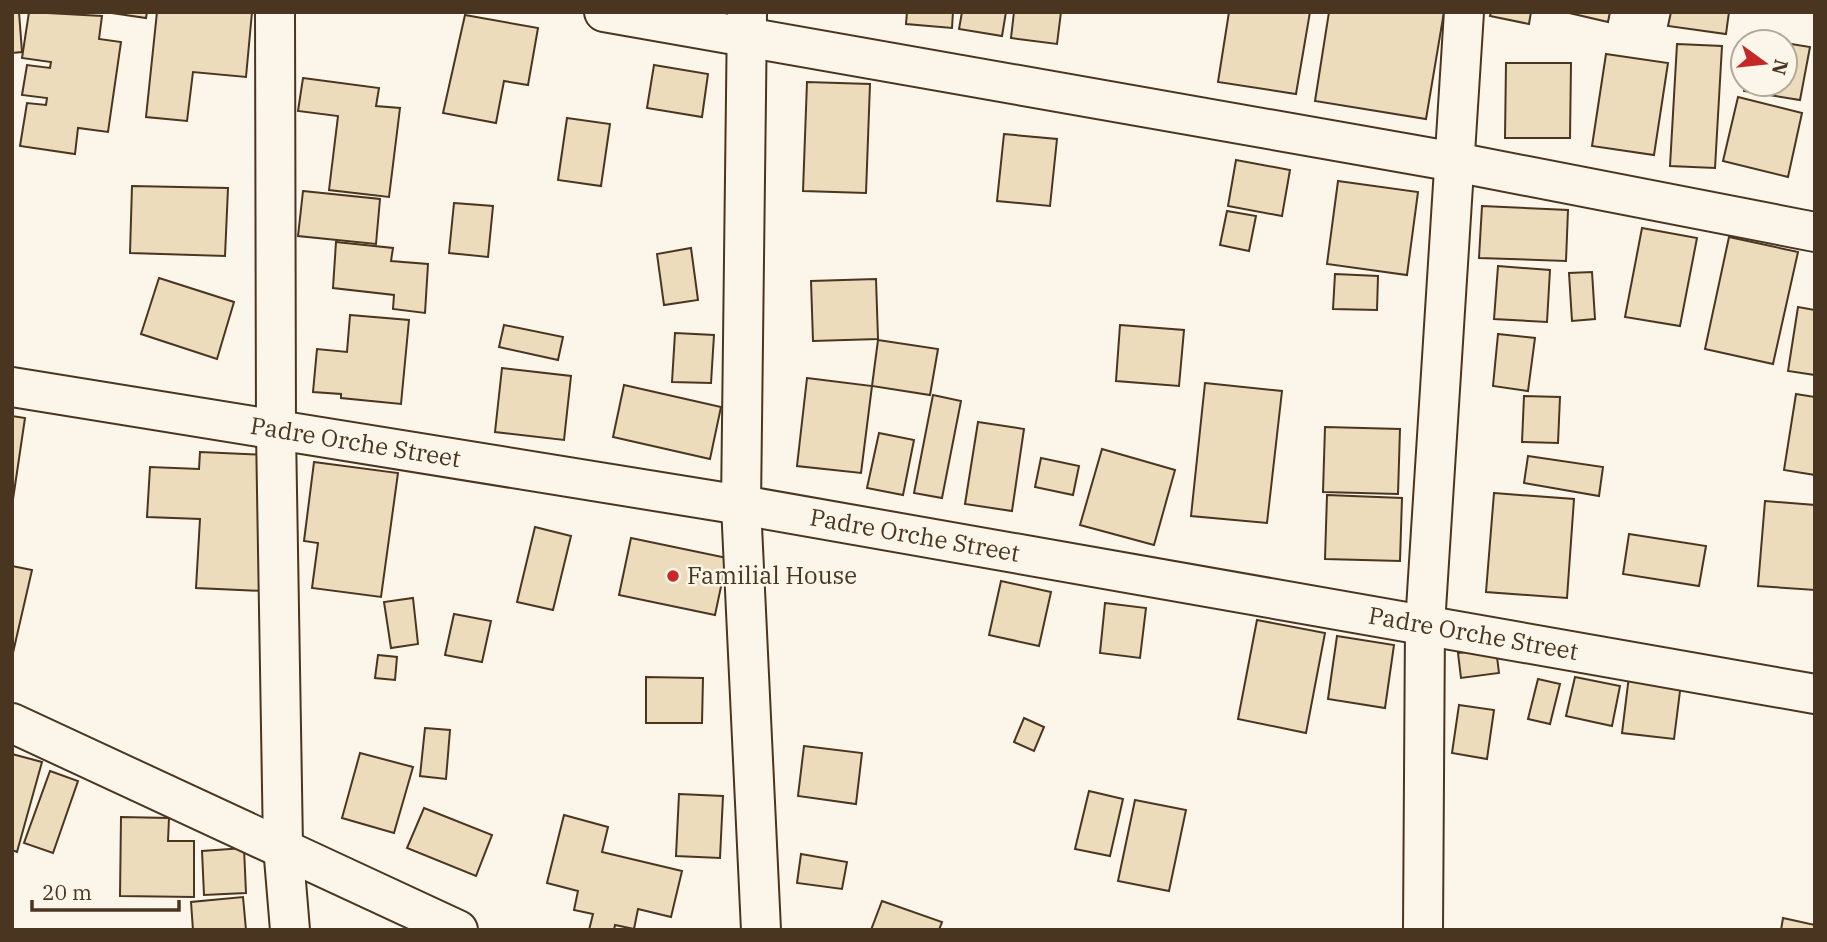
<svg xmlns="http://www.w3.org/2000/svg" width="1827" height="942" font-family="'IBM Plex Serif',serif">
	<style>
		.building { fill: #ecdcbc; stroke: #4a3520; stroke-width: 2 }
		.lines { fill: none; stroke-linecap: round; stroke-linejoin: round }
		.street-casing { stroke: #4a3520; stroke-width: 42 }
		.street { stroke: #fbf6e9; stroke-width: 38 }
		.poi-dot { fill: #c62828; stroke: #fbf6e9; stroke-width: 2.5 }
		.labels { text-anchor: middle; stroke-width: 5; stroke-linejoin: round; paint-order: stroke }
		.street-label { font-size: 24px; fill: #4a3520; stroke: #fbf6e9 }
		.poi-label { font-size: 24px; fill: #4a3520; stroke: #fbf6e9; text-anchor: start }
	</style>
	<rect width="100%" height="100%" fill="#fbf6e9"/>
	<!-- building -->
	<g class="building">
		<polygon points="12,12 19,12 22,52 12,53"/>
		<polygon points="29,12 102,16 99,39 121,42 108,132 78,128 75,154 20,146 27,103 46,105 47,98 22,95 27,65 50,68 51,62 22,58"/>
		<polygon points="105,12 147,12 146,18"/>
		<polygon points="157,12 252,12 246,77 193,72 187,121 146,117"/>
		<polygon points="907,12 953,12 952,28 906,24"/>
		<polygon points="962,12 1006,12 1002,36 959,29"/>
		<polygon points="1014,12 1061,12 1057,44 1011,38"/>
		<polygon points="1229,12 1310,12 1296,94 1218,82"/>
		<polygon points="1329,12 1444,12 1426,119 1315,101"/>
		<polygon points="1491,12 1531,12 1529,24 1490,16"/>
		<polygon points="1565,12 1610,12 1608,22"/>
		<polygon points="1671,12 1729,12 1726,34 1668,26"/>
		<polygon points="465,15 538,28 528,85 504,81 496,123 443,113"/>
		<polygon points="1753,38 1778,42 1752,42"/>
		<polygon points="1785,43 1810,47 1800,100 1744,91 1745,84 1785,84"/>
		<polygon points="1677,44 1722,46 1715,168 1670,166"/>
		<polygon points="1606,54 1668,63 1654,155 1592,146"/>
		<polygon points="1506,63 1571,63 1570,138 1505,138"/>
		<polygon points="654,65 708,74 702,117 647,108"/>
		<polygon points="303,78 379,88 376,106 400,108 389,197 329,190 338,116 298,111"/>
		<polygon points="807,82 870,84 866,193 803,191"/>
		<polygon points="1738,97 1802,113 1788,177 1723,161"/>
		<polygon points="567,118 610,124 601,186 558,180"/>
		<polygon points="1004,134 1057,139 1050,206 997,201"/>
		<polygon points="1236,160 1290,170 1282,216 1228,206"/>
		<polygon points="1338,181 1418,192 1407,275 1327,264"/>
		<polygon points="132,186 228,188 225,256 130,253"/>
		<polygon points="303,191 380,199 376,244 298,236"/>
		<polygon points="454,203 493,206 488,257 449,253"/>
		<polygon points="1482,206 1568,210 1566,261 1479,258"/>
		<polygon points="1227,211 1256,216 1249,251 1220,245"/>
		<polygon points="1642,228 1697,238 1680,326 1625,317"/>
		<polygon points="1729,237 1798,252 1773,364 1705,349"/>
		<polygon points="336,242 393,248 391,261 428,264 425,313 393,309 394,295 333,288"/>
		<polygon points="691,248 698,300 664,305 657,254"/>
		<polygon points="1498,266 1550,270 1547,322 1494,319"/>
		<polygon points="1592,272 1595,319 1572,321 1569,273"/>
		<polygon points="1335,274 1378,276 1377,310 1333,309"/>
		<polygon points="159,278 234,302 217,359 141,334"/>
		<polygon points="876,279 878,339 813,341 811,281"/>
		<polygon points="1798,307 1815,310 1815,375 1788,371"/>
		<polygon points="350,315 409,320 401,404 341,398 341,394 313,392 317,349 347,352"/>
		<polygon points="504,325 563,337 558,360 499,347"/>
		<polygon points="1120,325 1184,330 1179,386 1116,381"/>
		<polygon points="675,333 714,335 711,383 672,382"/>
		<polygon points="1498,334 1535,338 1528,391 1493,386"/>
		<polygon points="878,340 938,349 930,395 872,386"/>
		<polygon points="502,368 571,376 564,440 495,432"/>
		<polygon points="807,378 872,386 861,473 797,466"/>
		<polygon points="1205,383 1282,391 1267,523 1191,516"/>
		<polygon points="624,385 721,407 710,459 613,437"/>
		<polygon points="1796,394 1815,397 1815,475 1784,470"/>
		<polygon points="933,395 961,401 942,498 914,493"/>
		<polygon points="1524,396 1560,397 1558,443 1522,442"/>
		<polygon points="12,416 25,418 12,506"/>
		<polygon points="978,422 1024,429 1012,511 965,504"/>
		<polygon points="1325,427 1400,429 1398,494 1323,492"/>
		<polygon points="879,433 914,440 903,495 867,488"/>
		<polygon points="1102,449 1175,470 1154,545 1080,525"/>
		<polygon points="200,452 269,455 263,591 196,588 200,519 147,517 150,467 199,469"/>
		<polygon points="1528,456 1603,467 1599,496 1524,483"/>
		<polygon points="1041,458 1079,466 1073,495 1035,487"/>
		<polygon points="314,462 398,473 381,597 312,588 318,543 304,541"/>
		<polygon points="1494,493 1574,499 1567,598 1486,592"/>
		<polygon points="1327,495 1402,498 1400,561 1325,559"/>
		<polygon points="1765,501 1815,505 1815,590 1758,586"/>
		<polygon points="535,527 571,536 553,610 517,602"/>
		<polygon points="1629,534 1706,546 1699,586 1623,574"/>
		<polygon points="631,538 727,558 715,615 619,595"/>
		<polygon points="12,566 32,570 12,657"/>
		<polygon points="1001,581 1051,592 1039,646 989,635"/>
		<polygon points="413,598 418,644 391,648 384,602"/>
		<polygon points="1105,603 1146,608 1140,658 1100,653"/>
		<polygon points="454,614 491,621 482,662 445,655"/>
		<polygon points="1257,620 1325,633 1306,733 1238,719"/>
		<polygon points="1337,636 1394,645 1385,708 1328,699"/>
		<polygon points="1496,649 1499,673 1461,678 1458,653"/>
		<polygon points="378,655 397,657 395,680 375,678"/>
		<polygon points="1629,676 1681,683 1674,739 1622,733"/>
		<polygon points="646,677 703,678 702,723 646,723"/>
		<polygon points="1575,677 1620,686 1612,726 1566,716"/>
		<polygon points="1538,679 1560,684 1550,724 1528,719"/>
		<polygon points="1459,705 1494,710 1487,759 1452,753"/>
		<polygon points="1024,718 1044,727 1034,751 1014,742"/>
		<polygon points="425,728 450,730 446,779 420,776"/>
		<polygon points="804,746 862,753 856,804 798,796"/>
		<polygon points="360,753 413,767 394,833 342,818"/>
		<polygon points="12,754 42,762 17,852 12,850"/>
		<polygon points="50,771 78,781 53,853 24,843"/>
		<polygon points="1089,791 1123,799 1110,856 1075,849"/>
		<polygon points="679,794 723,796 720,858 676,856"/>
		<polygon points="1135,800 1186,810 1169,891 1118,881"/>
		<polygon points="424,808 492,835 476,876 407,848"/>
		<polygon points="564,815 608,827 602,852 682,871 671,917 638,909 634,929 615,925 614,930 589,930 593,914 574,910 578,891 547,883"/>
		<polygon points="121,817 169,818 168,841 194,841 194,897 120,896"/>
		<polygon points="244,848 246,893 204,895 202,851"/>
		<polygon points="801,854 847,862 842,889 797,883"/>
		<polygon points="243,897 246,930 193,930 191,902"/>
		<polygon points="882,901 942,922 939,930 871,930"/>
		<polygon points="1783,918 1815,925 1815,930 1781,930"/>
	</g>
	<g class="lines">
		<defs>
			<g id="street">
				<polyline points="275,12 276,432 283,846 290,930"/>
				<polyline points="604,12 1455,162 1815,232"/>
				<polyline points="747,14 741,505 761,930"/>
				<path id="s1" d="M12,387L741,505L1815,694"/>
				<polyline points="12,723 458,930"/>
				<polyline points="1423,930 1425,625 1464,12"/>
			</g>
		</defs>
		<!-- street casing -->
		<use href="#street" class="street-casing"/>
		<!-- street -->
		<use href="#street" class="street"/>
	</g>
	<!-- markers -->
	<circle class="poi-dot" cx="673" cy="576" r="7"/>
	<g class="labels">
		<!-- street labels -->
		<g class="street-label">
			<text dy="8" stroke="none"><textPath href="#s1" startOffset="348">Padre Orche Street</textPath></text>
			<text dy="8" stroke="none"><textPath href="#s1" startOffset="915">Padre Orche Street</textPath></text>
			<text dy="8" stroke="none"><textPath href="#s1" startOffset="1482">Padre Orche Street</textPath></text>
		</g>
		<!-- poi labels -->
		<g class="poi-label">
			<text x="687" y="584">Familial House</text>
		</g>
	</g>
	<!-- border -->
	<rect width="1827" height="942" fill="none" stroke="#4a3520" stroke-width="28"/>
	<!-- north arrow -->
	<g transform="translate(1764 63) rotate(105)"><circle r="33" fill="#fbf6e9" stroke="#b4a999" stroke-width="2"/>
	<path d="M0-5L12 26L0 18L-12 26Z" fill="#c62828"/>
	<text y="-10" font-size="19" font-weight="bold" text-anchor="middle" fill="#4a3520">N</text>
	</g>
	<!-- scale -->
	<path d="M32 900v10h147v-10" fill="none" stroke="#4a3520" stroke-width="3.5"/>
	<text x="42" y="900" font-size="21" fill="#4a3520" stroke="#fbf6e9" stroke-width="5" paint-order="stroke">20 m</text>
</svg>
